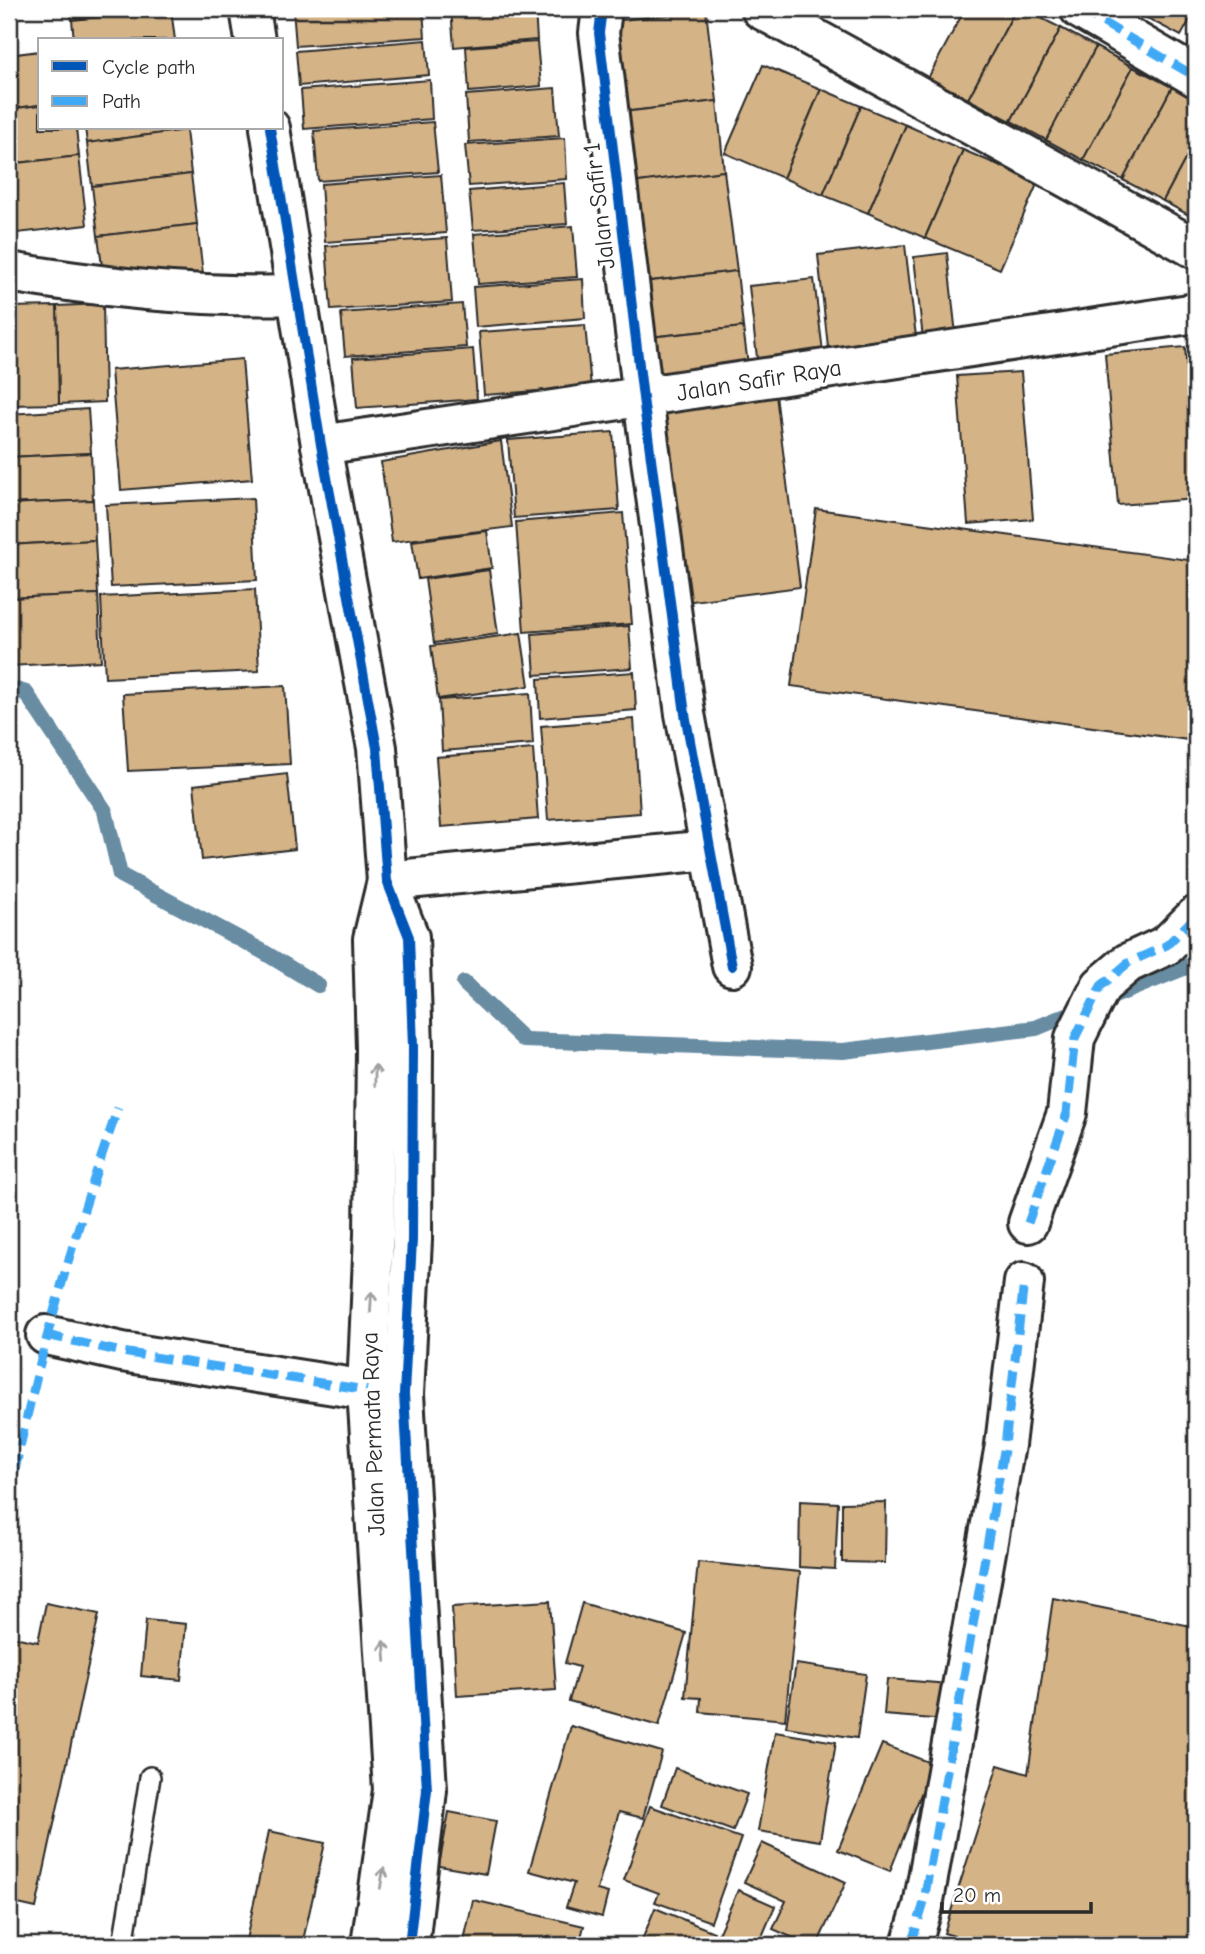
<svg xmlns="http://www.w3.org/2000/svg" width="1205" height="1954" font-family="'Comic Neue',sans-serif">
	<style>
		.lines { fill: none; stroke-linecap: round; stroke-linejoin: round }
		.stream { stroke: #688ca2; stroke-width: 16 }
		.building { fill: #d4b387; stroke: #2b2b2b; stroke-width: 2 }
		.service-casing { stroke: #2b2b2b; stroke-width: 24 }
		.minor-casing { stroke: #2b2b2b; stroke-width: 44 }
		.service { stroke: #fff; stroke-width: 19 }
		.minor { stroke: #fff; stroke-width: 38 }
		.quiet { stroke: #3fa9f5; stroke-width: 9; stroke-dasharray: 18 9; stroke-linecap: butt }
		.cycleway-casing { stroke: #fff; stroke-width: 15 }
		.cycleway { stroke: #0057b8; stroke-width: 10 }
		.oneway { stroke: #a0a0a0 }
		.labels { text-anchor: middle; stroke-width: 7; stroke-linejoin: round; paint-order: stroke }
		.street-label { font-size: 24px; fill: #2b2b2b; stroke: #fff }
	</style>
	<rect width="100%" height="100%" fill="#fff"/>
	<filter id="ink" filterUnits="userSpaceOnUse"><feTurbulence type="fractalNoise" baseFrequency=".0143" numOctaves="2"/><feDisplacementMap in="SourceGraphic" scale="14" xChannelSelector="R" yChannelSelector="G"/><feConvolveMatrix kernelMatrix="1 2 1 2 8 2 1 2 1" color-interpolation-filters="sRGB"/></filter>
	<g filter="url(#ink)">
		<g class="lines">
			<!-- stream -->
			<g class="stream">
				<polyline points="9,688 26,693 105,811 120,875 262,951 318,985"/>
				<polyline points="464,983 524,1040 843,1051 1036,1028 1084,1008"/>
				<polyline points="1104,1000 1196,963"/>
			</g>
		</g>
		<!-- building -->
		<g class="building">
			<polygon points="70,9 163,9 72,20"/>
			<polygon points="171,9 175,40 74,40 72,20"/>
			<polygon points="293,9 423,9 425,37 296,46"/>
			<polygon points="451,9 535,9 537,40 454,47"/>
			<polygon points="965,9 1016,9 968,99 928,78"/>
			<polygon points="1016,9 1023,9 1061,28 1011,121 968,99"/>
			<polygon points="1130,9 1196,9 1181,36"/>
			<polygon points="706,11 717,101 623,112 612,21"/>
			<polygon points="1061,28 1096,47 1046,140 1011,121"/>
			<polygon points="1196,30 1196,55 1186,50"/>
			<polygon points="426,40 429,75 299,86 296,51"/>
			<polygon points="537,42 541,86 469,92 466,47"/>
			<polygon points="1096,47 1133,67 1083,160 1046,140"/>
			<polygon points="40,51 40,105 9,109 9,55"/>
			<polygon points="763,65 821,89 783,178 725,153"/>
			<polygon points="1133,67 1172,87 1123,180 1083,160"/>
			<polygon points="430,80 432,119 304,129 301,90"/>
			<polygon points="1172,87 1196,100 1196,139 1163,201 1123,180"/>
			<polygon points="555,88 559,136 469,142 466,95"/>
			<polygon points="821,89 861,106 823,195 783,178"/>
			<polygon points="717,101 724,171 631,183 623,112"/>
			<polygon points="40,105 40,128 76,128 79,156 9,164 9,109"/>
			<polygon points="861,106 906,125 868,213 823,195"/>
			<polygon points="433,122 438,172 318,181 314,131"/>
			<polygon points="906,125 963,150 925,238 868,213"/>
			<polygon points="85,128 186,128 186,130 87,143"/>
			<polygon points="186,130 191,174 92,186 87,143"/>
			<polygon points="565,138 567,179 469,186 465,145"/>
			<polygon points="1196,139 1196,219 1163,201"/>
			<polygon points="963,150 1038,182 1000,269 925,238"/>
			<polygon points="79,156 87,225 9,234 9,164"/>
			<polygon points="724,171 737,271 643,282 631,183"/>
			<polygon points="191,174 197,224 98,236 92,186"/>
			<polygon points="441,175 446,233 325,242 321,184"/>
			<polygon points="564,183 567,224 473,230 469,191"/>
			<polygon points="197,224 203,274 102,266 98,236"/>
			<polygon points="573,226 577,277 478,284 474,234"/>
			<polygon points="447,238 452,302 331,310 326,246"/>
			<polygon points="905,245 917,345 829,356 818,255"/>
			<polygon points="947,253 956,335 923,339 914,257"/>
			<polygon points="737,271 743,327 650,337 643,282"/>
			<polygon points="583,279 585,318 476,327 473,287"/>
			<polygon points="814,279 824,360 758,367 749,286"/>
			<polygon points="103,304 105,402 59,404 57,306"/>
			<polygon points="462,304 466,347 345,356 341,313"/>
			<polygon points="57,306 59,404 9,405 9,307"/>
			<polygon points="585,325 591,387 484,395 479,332"/>
			<polygon points="743,327 749,372 655,383 650,337"/>
			<polygon points="1185,347 1196,499 1118,505 1105,354"/>
			<polygon points="473,349 477,399 357,408 353,358"/>
			<polygon points="242,359 252,479 121,490 111,370"/>
			<polygon points="1021,372 1033,519 968,524 957,376"/>
			<polygon points="775,387 800,587 677,603 651,403"/>
			<polygon points="88,409 91,453 9,457 9,414"/>
			<polygon points="613,432 619,510 514,518 508,440"/>
			<polygon points="501,441 512,527 392,542 381,462"/>
			<polygon points="91,453 93,500 9,504 9,457"/>
			<polygon points="253,498 257,580 111,587 106,505"/>
			<polygon points="93,500 95,540 9,545 9,504"/>
			<polygon points="816,509 1196,561 1196,741 791,686"/>
			<polygon points="623,513 632,624 524,632 516,522"/>
			<polygon points="487,531 492,568 418,579 412,541"/>
			<polygon points="95,540 98,594 9,598 9,545"/>
			<polygon points="489,570 498,634 434,643 425,579"/>
			<polygon points="255,589 259,671 105,678 101,597"/>
			<polygon points="98,594 101,661 9,666 9,598"/>
			<polygon points="629,626 632,668 535,675 532,634"/>
			<polygon points="521,633 529,686 438,699 431,646"/>
			<polygon points="634,672 636,710 540,718 538,679"/>
			<polygon points="285,686 290,764 128,771 123,694"/>
			<polygon points="530,693 533,744 442,751 439,700"/>
			<polygon points="634,719 640,813 548,820 541,726"/>
			<polygon points="533,749 538,819 441,827 436,757"/>
			<polygon points="287,774 295,849 202,860 194,785"/>
			<polygon points="800,1501 838,1503 835,1569 799,1567"/>
			<polygon points="886,1502 885,1563 842,1562 842,1503"/>
			<polygon points="698,1562 800,1572 785,1720 700,1712 701,1698 685,1697"/>
			<polygon points="1053,1598 1196,1627 1196,1945 984,1945 944,1933 998,1765 1028,1774"/>
			<polygon points="550,1601 556,1690 457,1696 452,1607"/>
			<polygon points="46,1603 99,1614 36,1908 9,1902 9,1636 38,1642"/>
			<polygon points="582,1603 686,1633 659,1726 569,1701 579,1667 565,1663"/>
			<polygon points="146,1620 186,1624 181,1680 141,1676"/>
			<polygon points="796,1664 866,1674 857,1738 786,1727"/>
			<polygon points="887,1679 949,1684 945,1720 884,1715"/>
			<polygon points="571,1726 662,1752 643,1818 619,1812 597,1890 608,1893 602,1917 566,1907 574,1883 529,1871"/>
			<polygon points="775,1732 836,1742 820,1841 758,1831"/>
			<polygon points="882,1744 933,1764 890,1871 838,1850"/>
			<polygon points="675,1768 747,1794 733,1831 662,1805"/>
			<polygon points="650,1806 741,1838 711,1922 655,1902 659,1893 624,1880"/>
			<polygon points="449,1812 496,1821 486,1874 439,1866"/>
			<polygon points="269,1831 325,1843 302,1945 245,1945"/>
			<polygon points="762,1843 846,1882 817,1945 809,1945 773,1929 786,1901 744,1882"/>
			<polygon points="738,1890 775,1906 760,1941 769,1945 713,1945"/>
			<polygon points="473,1900 584,1926 579,1945 463,1945"/>
			<polygon points="655,1908 714,1932 709,1945 640,1945"/>
			<polygon points="199,1940 234,1945 198,1945"/>
		</g>
		<g class="lines">
			<defs>
				<polyline id="service" points="123,1945 150,1777"/>
				<g id="minor">
					<polyline points="250,9 255,40"/>
					<polyline points="602,9 599,33 643,398 685,714 732,966"/>
					<polyline points="761,9 1196,249"/>
					<polyline points="1080,9 1196,77"/>
					<polyline points="270,128 321,445 377,748 387,881 409,937 413,1047 412,1240 404,1394 427,1790 409,1945"/>
					<path d="M9,272C104,288 200,298 297,295"/>
					<polyline points="321,445 1196,313"/>
					<polyline points="387,881 710,850"/>
					<polyline points="1028,1223 1067,1113 1075,1038 1101,986 1128,963 1167,945 1196,916"/>
					<polyline points="46,1335 122,1352 367,1390"/>
					<polyline points="371,1945 393,1790 367,1390 374,1235 376,1049 373,939 387,881"/>
					<polyline points="911,1945 923,1906 1005,1445 1024,1282"/>
				</g>
			</defs>
			<!-- service casing -->
			<use href="#service" class="service-casing"/>
			<!-- minor casing -->
			<use href="#minor" class="minor-casing"/>
			<!-- service -->
			<use href="#service" class="service"/>
			<!-- minor -->
			<use href="#minor" class="minor"/>
			<!-- quiet -->
			<g class="quiet">
				<polyline points="1080,9 1196,77"/>
				<polyline points="1028,1223 1067,1113 1075,1038 1101,986 1128,963 1167,945 1196,916"/>
				<polyline points="46,1335 122,1352 367,1390"/>
				<path d="M9,1499C36,1365 73,1236 118,1108"/>
				<polyline points="911,1945 923,1906 1005,1445 1024,1282"/>
			</g>
			<defs>
				<g id="cycleway">
					<polyline points="602,9 599,33 643,398 685,714 732,966"/>
					<polyline points="270,128 321,445 377,748 387,881 409,937 413,1047 412,1240 404,1394 427,1790 409,1945"/>
				</g>
			</defs>
			<!-- cycleway casing -->
			<use href="#cycleway" class="cycleway-casing"/>
			<!-- cycleway -->
			<use href="#cycleway" class="cycleway"/>
		</g>
		<!-- one-way arrows -->
		<defs><path id="oneway-shaft" d="M-6 0H5M1.5-3L5.5 0L1.5 3" fill="none" stroke-width="1.6" stroke-linecap="round" stroke-linejoin="round" transform="scale(1.75)"/></defs>
		<g class="oneway">
			<use href="#oneway-shaft" transform="translate(375 1075) rotate(-89)"/>
			<use href="#oneway-shaft" transform="translate(371 1302) rotate(-87)"/>
			<use href="#oneway-shaft" transform="translate(385 1651) rotate(-94)"/>
			<use href="#oneway-shaft" transform="translate(382 1878) rotate(-81)"/>
		</g>
	</g>
	<g class="labels">
		<!-- street labels -->
		<g class="street-label">
			<text transform="translate(599 206) rotate(-97)" y="8">Jalan Safir 1</text>
			<text transform="translate(759 380) rotate(-9)" y="8">Jalan Safir Raya</text>
			<text transform="translate(373 1434) rotate(-92)" y="8">Jalan Permata Raya</text>
		</g>
	</g>
	<!-- margin -->
	<rect width="1205" height="1954" fill="none" stroke="#fff" stroke-width="35"/>
	<rect x="18" y="18" width="1170" height="1919" fill="none" stroke="#2b2b2b" stroke-width="2.5" filter="url(#ink)"/>
	<!-- legend -->
	<rect x="38" y="38" width="245" height="91" fill="#ffffff" stroke="#aaaaaa" stroke-width="2"/>
	<rect x="52" y="61" width="35" height="10" fill="#0057b8" stroke="#aaaaaa" stroke-width="2"/>
	<text x="102" y="74" font-size="21" fill="#2b2b2b">Cycle path</text>
	<rect x="52" y="96" width="35" height="10" fill="#3fa9f5" stroke="#aaaaaa" stroke-width="2"/>
	<text x="102" y="108" font-size="21" fill="#2b2b2b">Path</text>
	<!-- scale -->
	<path d="M942 1902v10h149v-10" fill="none" stroke="#2b2b2b" stroke-width="3.5"/>
	<text x="953" y="1902" font-size="21" fill="#2b2b2b" stroke="#ffffff" stroke-width="5" paint-order="stroke">20 m</text>
</svg>
